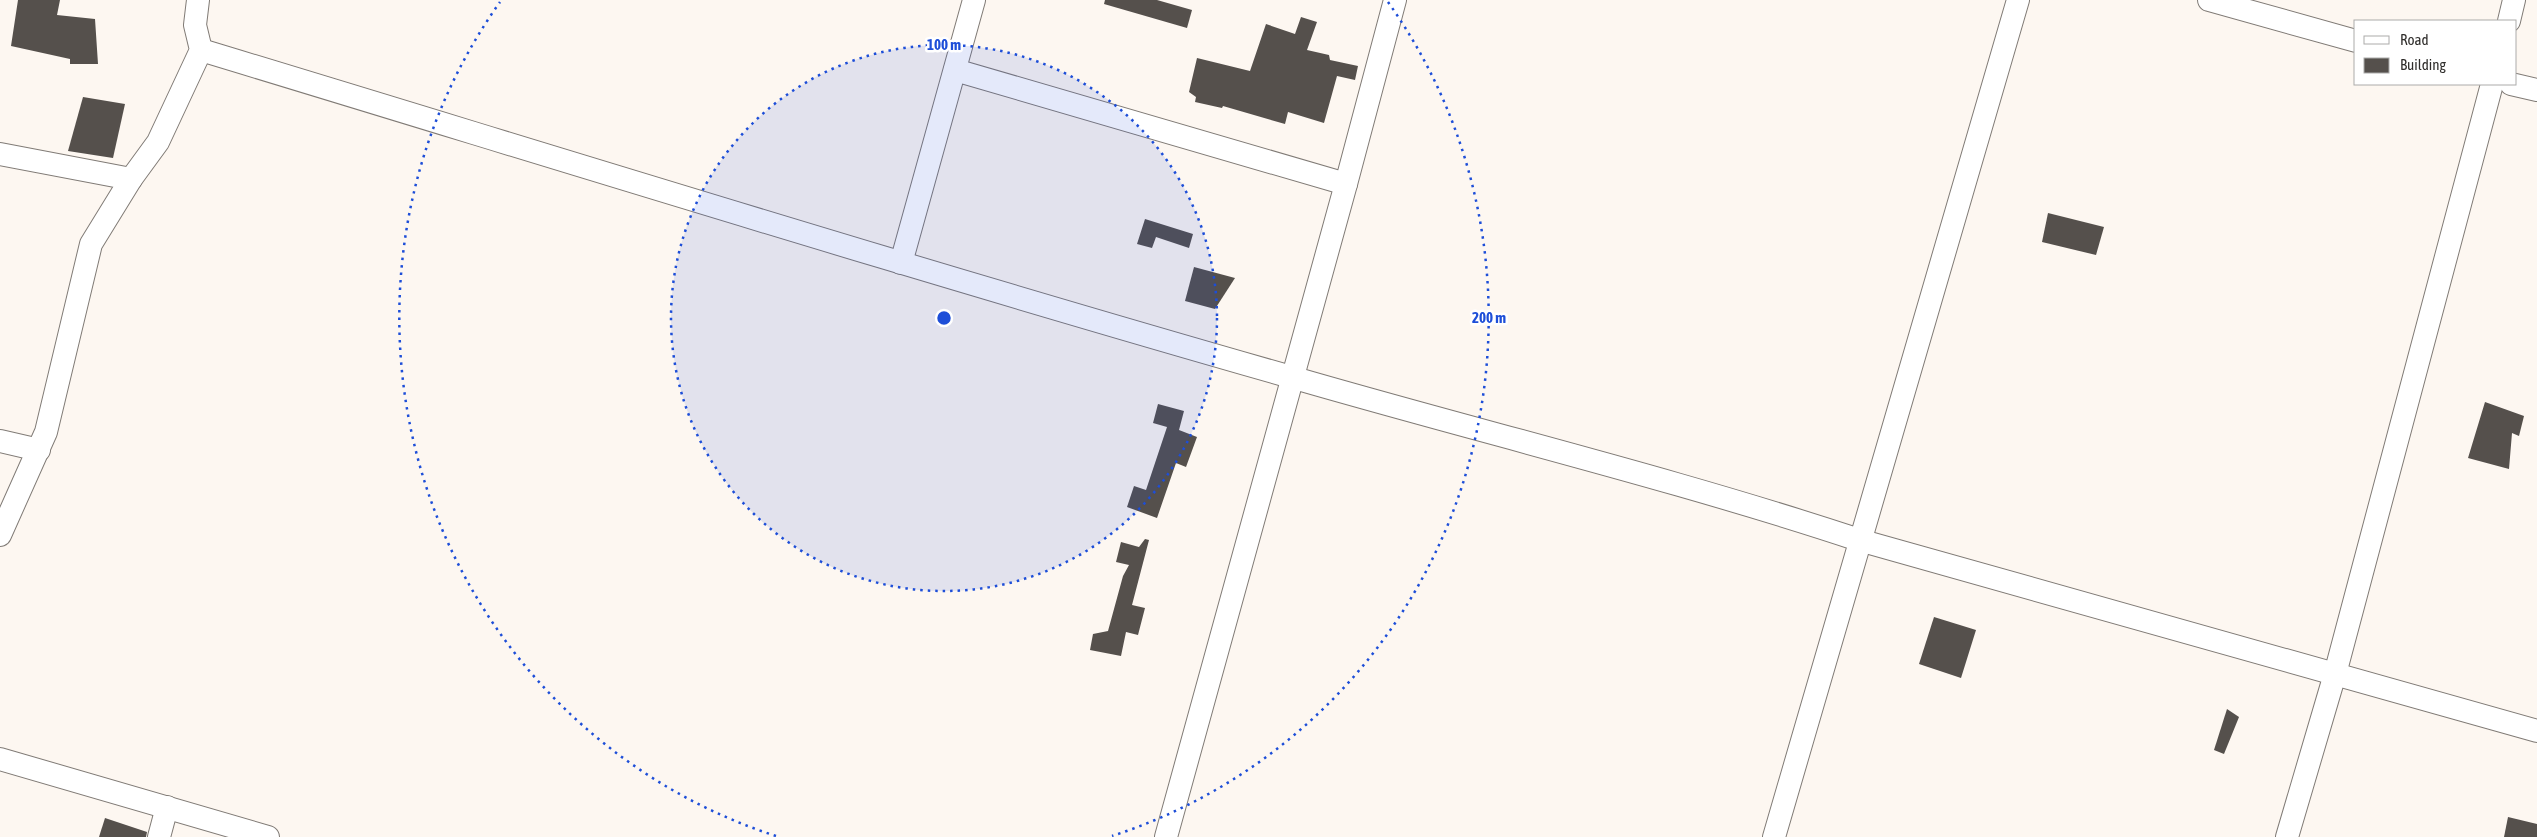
<svg xmlns="http://www.w3.org/2000/svg" width="2537" height="837" font-family="'Asap Condensed',sans-serif">
	<style>
		.building { fill: #55504c }
		.lines { fill: none; stroke-linecap: round; stroke-linejoin: round }
		.minor-casing { stroke: #807b76; stroke-width: 24 }
		.minor { stroke: #fff; stroke-width: 22 }
		.ring { fill: none; stroke: #1d4ed8; stroke-width: 2.5; stroke-dasharray: 2.5 5 }
		.centre { fill: #1d4ed8; stroke: #fff; stroke-width: 2.5 }
		.ring-label { font-size: 15px; text-anchor: middle; font-weight: bold; fill: #1d4ed8; stroke: #fff; stroke-width: 5; stroke-linejoin: round; paint-order: stroke }
	</style>
	<rect width="100%" height="100%" fill="#fdf7f1"/>
	<!-- building -->
	<g class="building">
		<polygon points="18,0 60,0 57,15 95,19 98,64 70,64 70,59 11,46"/>
		<polygon points="1105,0 1157,0 1192,10 1187,28 1104,4"/>
		<polygon points="1301,17 1317,22 1307,50 1329,55 1330,60 1358,66 1355,80 1337,76 1324,123 1288,112 1285,124 1223,106 1222,108 1195,102 1196,97 1189,92 1197,58 1250,71 1266,24 1295,34"/>
		<polygon points="83,97 125,104 113,158 68,151"/>
		<polygon points="2048,213 2104,227 2096,255 2042,242"/>
		<polygon points="1145,219 1193,234 1189,248 1156,237 1152,248 1137,244"/>
		<polygon points="1194,267 1235,278 1215,309 1185,301"/>
		<polygon points="2485,402 2524,416 2519,436 2512,433 2509,469 2468,458"/>
		<polygon points="1158,404 1184,411 1179,430 1197,437 1186,467 1176,463 1157,518 1127,507 1134,486 1146,490 1167,427 1153,423"/>
		<polygon points="1145,539 1149,540 1132,605 1145,608 1138,635 1126,632 1121,656 1090,650 1093,634 1108,631 1123,576 1129,565 1116,562 1121,542 1139,547"/>
		<polygon points="1934,617 1976,630 1961,678 1919,664"/>
		<polygon points="2227,709 2239,717 2224,754 2214,750"/>
		<polygon points="2508,817 2537,824 2537,837 2504,837"/>
		<polygon points="105,818 147,832 146,837 99,837"/>
	</g>
	<g class="lines">
		<defs>
			<g id="minor">
				<polyline points="2209,0 2356,41"/>
				<polyline points="2509,21 2514,0"/>
				<path d="M201,50C564,160 926,273 1291,377C1480,432 1672,478 1859,540L2537,731"/>
				<polyline points="955,70 1346,184"/>
				<polyline points="2511,84 2537,90"/>
				<polyline points="0,154 131,179"/>
				<polyline points="901,263 974,0"/>
				<polyline points="0,441 39,450"/>
				<polyline points="0,535 46,432 91,244 131,179 158,142 201,50 195,25 198,0"/>
				<polyline points="0,759 268,837"/>
				<polyline points="159,837 167,807"/>
				<polyline points="1166,837 1346,184 1395,0"/>
				<polyline points="1774,837 2018,0"/>
				<polyline points="2287,837 2335,674 2492,84"/>
			</g>
		</defs>
		<!-- minor casing -->
		<use href="#minor" class="minor-casing"/>
		<!-- minor -->
		<use href="#minor" class="minor"/>
	</g>
	<!-- distance rings -->
	<circle cx="944" cy="318" r="273" fill="#1d4ed8" fill-opacity=".12"/>
	<g class="ring">
		<circle cx="944" cy="318" r="273"/>
		<path d="M776 836A545 545 0 0 1 500 2M1388 2A545 545 0 0 1 1112 836"/>
	</g>
	<circle cx="944" cy="318" r="8" class="centre"/>
	<g class="ring-label">
		<text x="944" y="50">100 m</text>
		<text x="1489" y="323">200 m</text>
	</g>
	<!-- legend -->
	<rect x="2354" y="20" width="162" height="65" fill="#ffffff" stroke="#acabaa"/>
	<rect x="2364" y="36" width="25" height="8" fill="#ffffff" stroke="#acabaa"/>
	<text x="2400" y="45" font-size="15" fill="#2f2d2b">Road</text>
	<rect x="2364" y="58" width="25" height="15" fill="#55504c" stroke="#acabaa"/>
	<text x="2400" y="70" font-size="15" fill="#2f2d2b">Building</text>
</svg>
